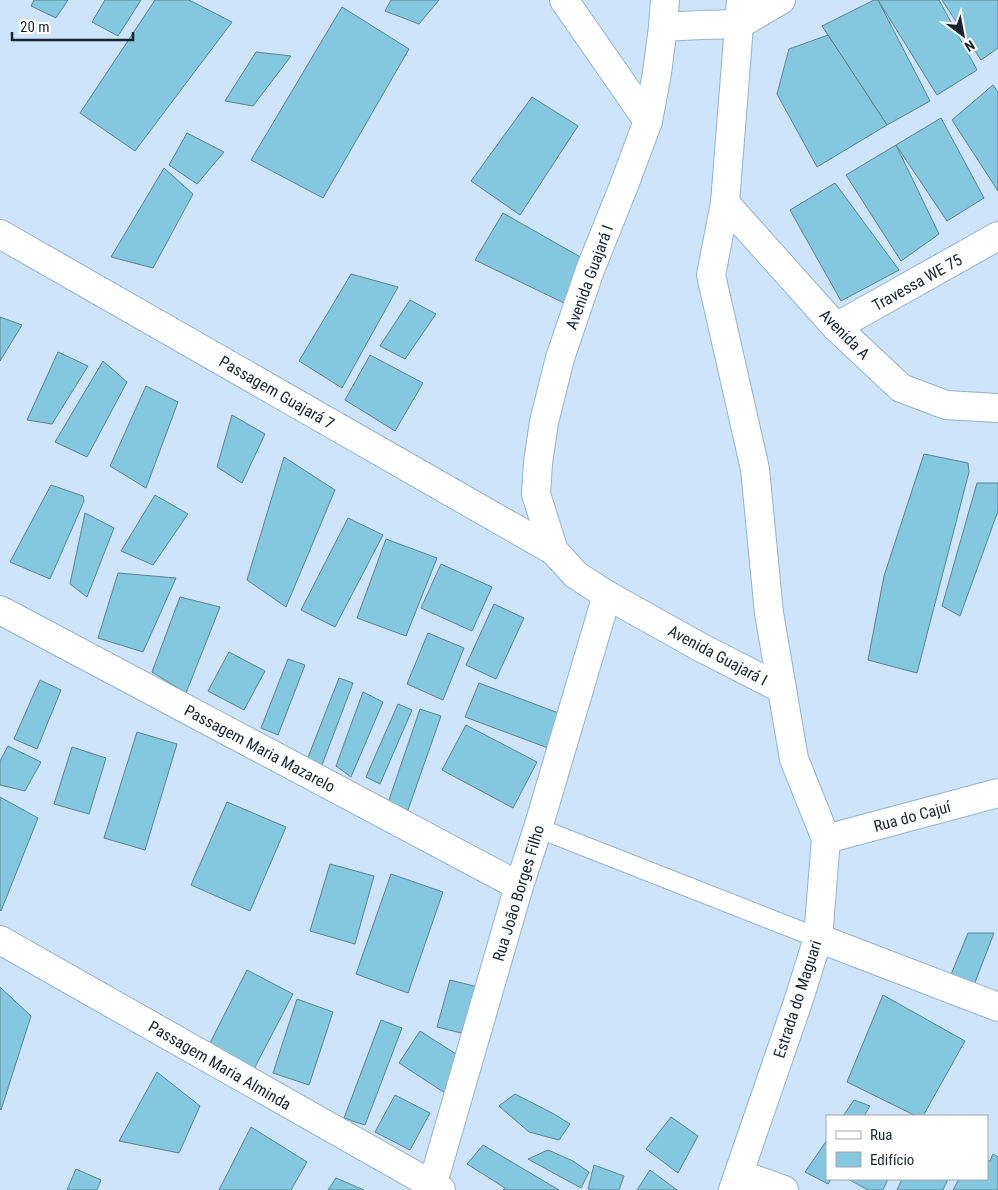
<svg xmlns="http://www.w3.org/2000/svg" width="998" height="1190" font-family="'Roboto Condensed',sans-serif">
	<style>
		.building { fill: #84c8df; stroke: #5c8390 }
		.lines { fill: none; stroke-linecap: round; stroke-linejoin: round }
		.service-casing { stroke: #96b2cc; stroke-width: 21 }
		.minor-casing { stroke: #96b2cc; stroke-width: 30 }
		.tertiary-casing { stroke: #96b2cc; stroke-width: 30 }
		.secondary-casing { stroke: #96b2cc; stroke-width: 30 }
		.service { stroke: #fff; stroke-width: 19 }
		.minor { stroke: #fff; stroke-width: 28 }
		.tertiary { stroke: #fff; stroke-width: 28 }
		.secondary { stroke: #fff; stroke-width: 28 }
		.labels { text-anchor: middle; stroke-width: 4; stroke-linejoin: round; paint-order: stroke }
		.street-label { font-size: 16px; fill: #19242e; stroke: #fff }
	</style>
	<rect width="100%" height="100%" fill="#cde4fa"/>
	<!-- building -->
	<g class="building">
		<polygon points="34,0 68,0 56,18 31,6"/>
		<polygon points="105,0 141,0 118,36 92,22"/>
		<polygon points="155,0 189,0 232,22 135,151 80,113"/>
		<polygon points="391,0 439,0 419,24 385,11"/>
		<polygon points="874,0 878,0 930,101 887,125 822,26"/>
		<polygon points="878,0 939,0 977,70 937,95"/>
		<polygon points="942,0 998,0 998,48 981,60"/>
		<polygon points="342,7 409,49 323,198 251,160"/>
		<polygon points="828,35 887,125 817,167 777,94 789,49"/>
		<polygon points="256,52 291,56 253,106 225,101"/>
		<polygon points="993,85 998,92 998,191 952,120"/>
		<polygon points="532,97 578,126 520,215 471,181"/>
		<polygon points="941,118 984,198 947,221 896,145"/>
		<polygon points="187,133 224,152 197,184 169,165"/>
		<polygon points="896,145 939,234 901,261 846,175"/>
		<polygon points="164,168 193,194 153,268 111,257"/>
		<polygon points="835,183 899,270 841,301 790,210"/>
		<polygon points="503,213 582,258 564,303 475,260"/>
		<polygon points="351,274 398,287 342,388 299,361"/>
		<polygon points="410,300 436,314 405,359 380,346"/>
		<polygon points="0,317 22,325 0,361"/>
		<polygon points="58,352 88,366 52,424 27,420"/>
		<polygon points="370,355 423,383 395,431 345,400"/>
		<polygon points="103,361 127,382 87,457 55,442"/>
		<polygon points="146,386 178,402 146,488 110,466"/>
		<polygon points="232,415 265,434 242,483 217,467"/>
		<polygon points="924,454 968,463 969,472 917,673 868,660 884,576"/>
		<polygon points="284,457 335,490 286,607 247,580"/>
		<polygon points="977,483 998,483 998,511 960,616 942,606"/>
		<polygon points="51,485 83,496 84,501 50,579 10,562"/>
		<polygon points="155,495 188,514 153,565 121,551"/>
		<polygon points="85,513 114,528 87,597 70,584"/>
		<polygon points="348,518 383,535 335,627 301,610"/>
		<polygon points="386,539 437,558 406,636 357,618"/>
		<polygon points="441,564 492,587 472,631 421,608"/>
		<polygon points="118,573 176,578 143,652 98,638"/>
		<polygon points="180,597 220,607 186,693 152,672"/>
		<polygon points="494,604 524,618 496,679 466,665"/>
		<polygon points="428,633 464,648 443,700 407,684"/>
		<polygon points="229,652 265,671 244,710 208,691"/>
		<polygon points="288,659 305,665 278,735 261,728"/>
		<polygon points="339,678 353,683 322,765 307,760"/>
		<polygon points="40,680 61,690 37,749 14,739"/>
		<polygon points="479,683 561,714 548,748 465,717"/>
		<polygon points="363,692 383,702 351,777 336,766"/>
		<polygon points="398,704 412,710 380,784 366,777"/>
		<polygon points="420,709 441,716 408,810 388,803"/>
		<polygon points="466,725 537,762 513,808 442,770"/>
		<polygon points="137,732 177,744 145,850 104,838"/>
		<polygon points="8,746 41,762 25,791 0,785 0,761"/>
		<polygon points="72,747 106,758 89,814 54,804"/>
		<polygon points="0,797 38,818 1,911 0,910"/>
		<polygon points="227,802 286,827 250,911 191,885"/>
		<polygon points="330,864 374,876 355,944 310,931"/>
		<polygon points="391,874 443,892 408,993 356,974"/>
		<polygon points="968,933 994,933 974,985 950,977"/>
		<polygon points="247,970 293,994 254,1069 209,1045"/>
		<polygon points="450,980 478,987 465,1034 437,1027"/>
		<polygon points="0,987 31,1016 1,1110 0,1109"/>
		<polygon points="883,995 965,1041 923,1116 916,1116 847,1082"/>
		<polygon points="297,999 333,1012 309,1085 273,1073"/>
		<polygon points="381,1020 402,1028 365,1125 344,1118"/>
		<polygon points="420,1031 467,1061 445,1093 399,1063"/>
		<polygon points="157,1072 200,1106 179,1153 119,1141"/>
		<polygon points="515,1094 554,1114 570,1124 559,1140 529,1132 499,1106"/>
		<polygon points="395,1095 430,1113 410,1150 375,1132"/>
		<polygon points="854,1100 870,1106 864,1116 843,1116"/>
		<polygon points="671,1117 698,1136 678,1173 646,1149"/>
		<polygon points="251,1127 307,1162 291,1190 219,1190"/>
		<polygon points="827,1140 827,1179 831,1179 828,1184 805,1172"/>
		<polygon points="483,1145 559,1190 503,1190 505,1188 467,1164"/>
		<polygon points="548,1150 573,1161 589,1172 581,1188 528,1159"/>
		<polygon points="993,1154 998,1157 998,1190 953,1190 959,1179 987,1179 987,1161 990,1161"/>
		<polygon points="594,1165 624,1176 619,1190 593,1190 588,1189"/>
		<polygon points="76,1169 101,1180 97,1190 67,1190"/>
		<polygon points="650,1170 677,1190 637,1190"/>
		<polygon points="336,1178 364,1190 328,1190"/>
		<polygon points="848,1179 888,1179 883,1190 868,1190"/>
		<polygon points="902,1179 948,1179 943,1190 897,1190"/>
	</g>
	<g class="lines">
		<defs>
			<polyline id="service" points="538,828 818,938"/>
			<g id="minor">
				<polyline points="564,0 648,121"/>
				<polyline points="663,27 701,25 740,24 781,0"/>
				<polyline points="725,203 836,327 901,388 946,405 998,408"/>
				<polyline points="0,234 554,551"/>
				<polyline points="836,327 998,236"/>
				<polyline points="0,610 519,886"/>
				<polyline points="818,938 998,1007"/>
				<polyline points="0,940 441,1190"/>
				<polyline points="739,1174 784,1190"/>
				<polyline points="431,1190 519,886 538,828 607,595"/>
			</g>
			<polyline id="tertiary" points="826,839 998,793"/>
			<g id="secondary">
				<polyline points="665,0 663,27 657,73 648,121 623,188 590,270 560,358 544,422 538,463 536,494 554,551 576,575 607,595 700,647 782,689"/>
				<polyline points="733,1190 799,999 818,938 826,839 794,759 769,613 755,469 711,275 725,203 741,0"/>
			</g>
		</defs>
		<!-- service casing -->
		<use href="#service" class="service-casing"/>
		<!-- minor casing -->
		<use href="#minor" class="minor-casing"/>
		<!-- tertiary casing -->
		<use href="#tertiary" class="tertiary-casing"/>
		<!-- secondary casing -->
		<use href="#secondary" class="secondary-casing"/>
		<!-- service -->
		<use href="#service" class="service"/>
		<!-- minor -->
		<use href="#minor" class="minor"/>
		<!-- tertiary -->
		<use href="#tertiary" class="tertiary"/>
		<!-- secondary -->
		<use href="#secondary" class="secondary"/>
	</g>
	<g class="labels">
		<!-- street labels -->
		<g class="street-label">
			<text transform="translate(589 277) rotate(-70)" y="6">Avenida Guajará I</text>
			<text transform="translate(917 282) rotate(-29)" y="6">Travessa WE 75</text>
			<text transform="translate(845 334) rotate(45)" y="6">Avenida A</text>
			<text transform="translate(277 392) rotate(30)" y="6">Passagem Guajará 7</text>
			<text transform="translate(718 655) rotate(28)" y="6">Avenida Guajará I</text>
			<text transform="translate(260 748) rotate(28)" y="6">Passagem Maria Mazarelo</text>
			<text transform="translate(912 816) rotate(-15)" y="6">Rua do Cajuí</text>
			<text transform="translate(518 893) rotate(-73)" y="6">Rua João Borges Filho</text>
			<text transform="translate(797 999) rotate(-72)" y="6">Estrada do Maguari</text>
			<text transform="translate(220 1065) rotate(30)" y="6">Passagem Maria Alminda</text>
		</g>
	</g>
	<!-- legend -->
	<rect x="826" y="1115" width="162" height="65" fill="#ffffff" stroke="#a3a7ab"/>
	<rect x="836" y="1131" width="25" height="8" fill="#ffffff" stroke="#a3a7ab"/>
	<text x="870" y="1140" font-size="15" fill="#19242e">Rua</text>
	<rect x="836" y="1152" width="25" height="15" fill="#84c8df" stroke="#a3a7ab"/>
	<text x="870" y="1165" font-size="15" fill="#19242e">Edifício</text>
	<!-- north arrow -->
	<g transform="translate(963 35) rotate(148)" stroke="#ffffff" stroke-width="4" paint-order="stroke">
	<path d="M0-4L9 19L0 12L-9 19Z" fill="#19242e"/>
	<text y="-8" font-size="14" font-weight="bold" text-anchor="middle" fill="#19242e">N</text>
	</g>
	<!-- scale -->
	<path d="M12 32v8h121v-8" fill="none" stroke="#19242e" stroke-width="2.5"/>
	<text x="20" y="32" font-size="15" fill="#19242e" stroke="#ffffff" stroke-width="4" paint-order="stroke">20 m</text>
</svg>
